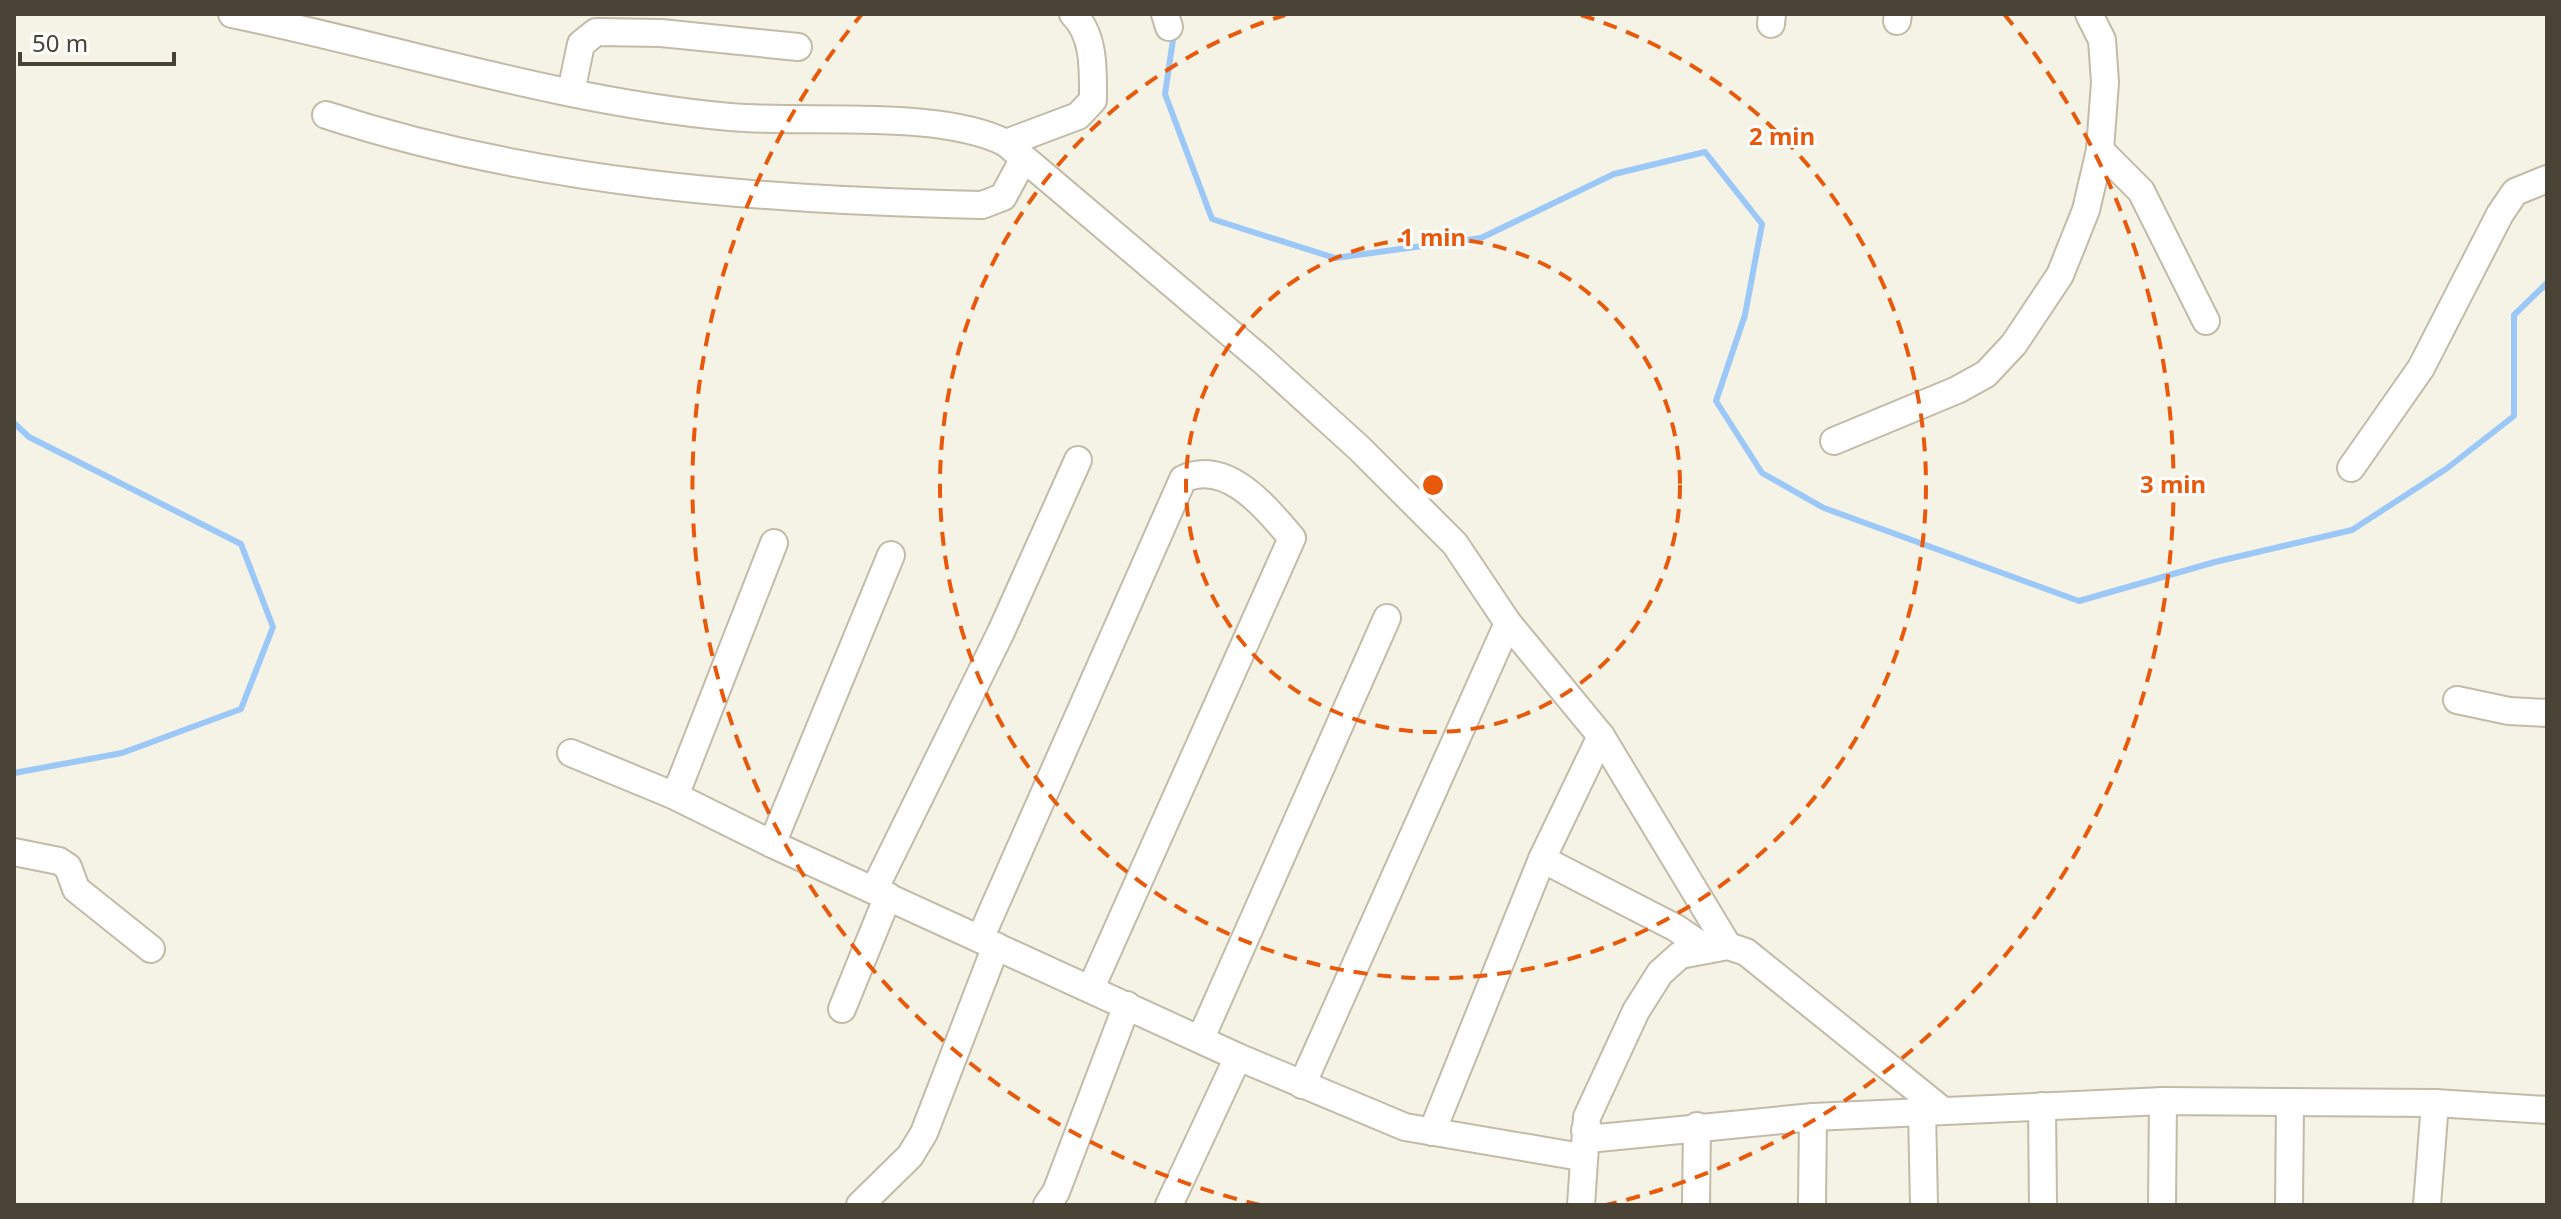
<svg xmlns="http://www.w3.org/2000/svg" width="2561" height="1219" font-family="'Noto Sans',sans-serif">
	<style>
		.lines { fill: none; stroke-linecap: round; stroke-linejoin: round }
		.stream { stroke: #9cc8f8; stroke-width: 6 }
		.minor-casing { stroke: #c1bba8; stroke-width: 30 }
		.minor { stroke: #fff; stroke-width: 26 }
		.ring { fill: none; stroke: #e8590c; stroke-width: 4; stroke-dasharray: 14 10 }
		.centre { fill: #e8590c; stroke: #fff; stroke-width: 4 }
		.ring-label { font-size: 24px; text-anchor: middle; font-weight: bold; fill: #e8590c; stroke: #fff; stroke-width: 6; stroke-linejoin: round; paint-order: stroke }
	</style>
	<rect width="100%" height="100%" fill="#f5f2e6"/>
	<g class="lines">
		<!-- stream -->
		<g class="stream">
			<polyline points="1174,33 1165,94 1212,219 1335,258 1481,238 1614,174 1705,152 1762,224 1745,315 1716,401 1762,473 1824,508 2079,601 2215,562 2352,530 2446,469 2514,416 2514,315 2547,283"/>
			<polyline points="14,423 29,437 241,544 273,627 241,709 122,753 14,773"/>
		</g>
		<defs>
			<g id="minor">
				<path d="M232,14C397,48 561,102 730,117C808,124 939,109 1006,143L1262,360L1359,448L1455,544L1508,623L1601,736L1728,946"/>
				<polyline points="1165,14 1169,27"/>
				<polyline points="1897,21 1898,14"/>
				<polyline points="1771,24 1772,14"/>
				<polyline points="571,92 581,44 596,32 661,33 798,47"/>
				<path d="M326,115C538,184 760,200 982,205L1003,197L1023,160"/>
				<path d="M1006,143L1078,116L1093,100C1093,70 1095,36 1073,14"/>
				<polyline points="2100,150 2141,191 2206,321"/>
				<polyline points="1834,441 1957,390 1986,374 2014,344 2060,275 2086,210 2100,150 2105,82 2102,40 2089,14"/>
				<polyline points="2351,468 2421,368 2500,214 2515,192 2547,179"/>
				<polyline points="2457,700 2509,711 2547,713"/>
				<polyline points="571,753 675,796 772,844 1238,1057 1405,1127 1581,1157"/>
				<polyline points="675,796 774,543"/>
				<polyline points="772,844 891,555"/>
				<polyline points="14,852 59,861 68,867 76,889 151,949"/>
				<polyline points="1542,859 1676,928 1705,948"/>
				<polyline points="874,890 1001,632 1078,460"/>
				<path d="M980,939L1183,479C1227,458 1266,508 1292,538L1091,988"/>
				<polyline points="842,1009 888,896"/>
				<polyline points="1201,1038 1387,618"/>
				<polyline points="1302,1085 1508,623"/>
				<polyline points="2042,1106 2043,1205"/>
				<polyline points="1922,1111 1924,1205"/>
				<polyline points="1585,1130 1598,1138 1813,1117 2163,1101 2435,1103 2547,1110"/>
				<polyline points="1432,1132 1542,859 1601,736"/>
				<polyline points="860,1205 910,1156 924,1133 996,946"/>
				<polyline points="1047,1205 1056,1192 1127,1005"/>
				<polyline points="1169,1205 1238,1057"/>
				<polyline points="1581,1205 1587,1117 1636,1011 1660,973 1680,955 1728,946 1746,952 1942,1110"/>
				<polyline points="1696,1205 1697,1126"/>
				<polyline points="1812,1205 1813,1117"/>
				<polyline points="2162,1205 2163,1101"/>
				<polyline points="2289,1205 2290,1105"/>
				<polyline points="2427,1205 2435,1103"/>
			</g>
		</defs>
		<!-- minor casing -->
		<use href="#minor" class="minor-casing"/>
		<!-- minor -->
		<use href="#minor" class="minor"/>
	</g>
	<!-- distance rings -->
	<g class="ring">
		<circle cx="1433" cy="485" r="247"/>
		<path d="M1581 15A493 493 0 1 1 1285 15"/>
		<path d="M1260 1205A740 740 0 0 1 862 14M2004 14A740 740 0 0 1 1606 1205"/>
	</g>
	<circle cx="1433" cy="485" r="12" class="centre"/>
	<g class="ring-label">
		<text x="1782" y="145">2 min</text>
		<text x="1433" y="246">1 min</text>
		<text x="2173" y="493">3 min</text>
	</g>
	<!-- border -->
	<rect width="2561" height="1219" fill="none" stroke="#494335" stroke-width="32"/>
	<!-- scale -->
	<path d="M20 52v12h154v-12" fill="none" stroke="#494335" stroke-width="4"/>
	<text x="32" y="52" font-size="24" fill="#494335" stroke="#ffffff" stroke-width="6" paint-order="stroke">50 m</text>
</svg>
